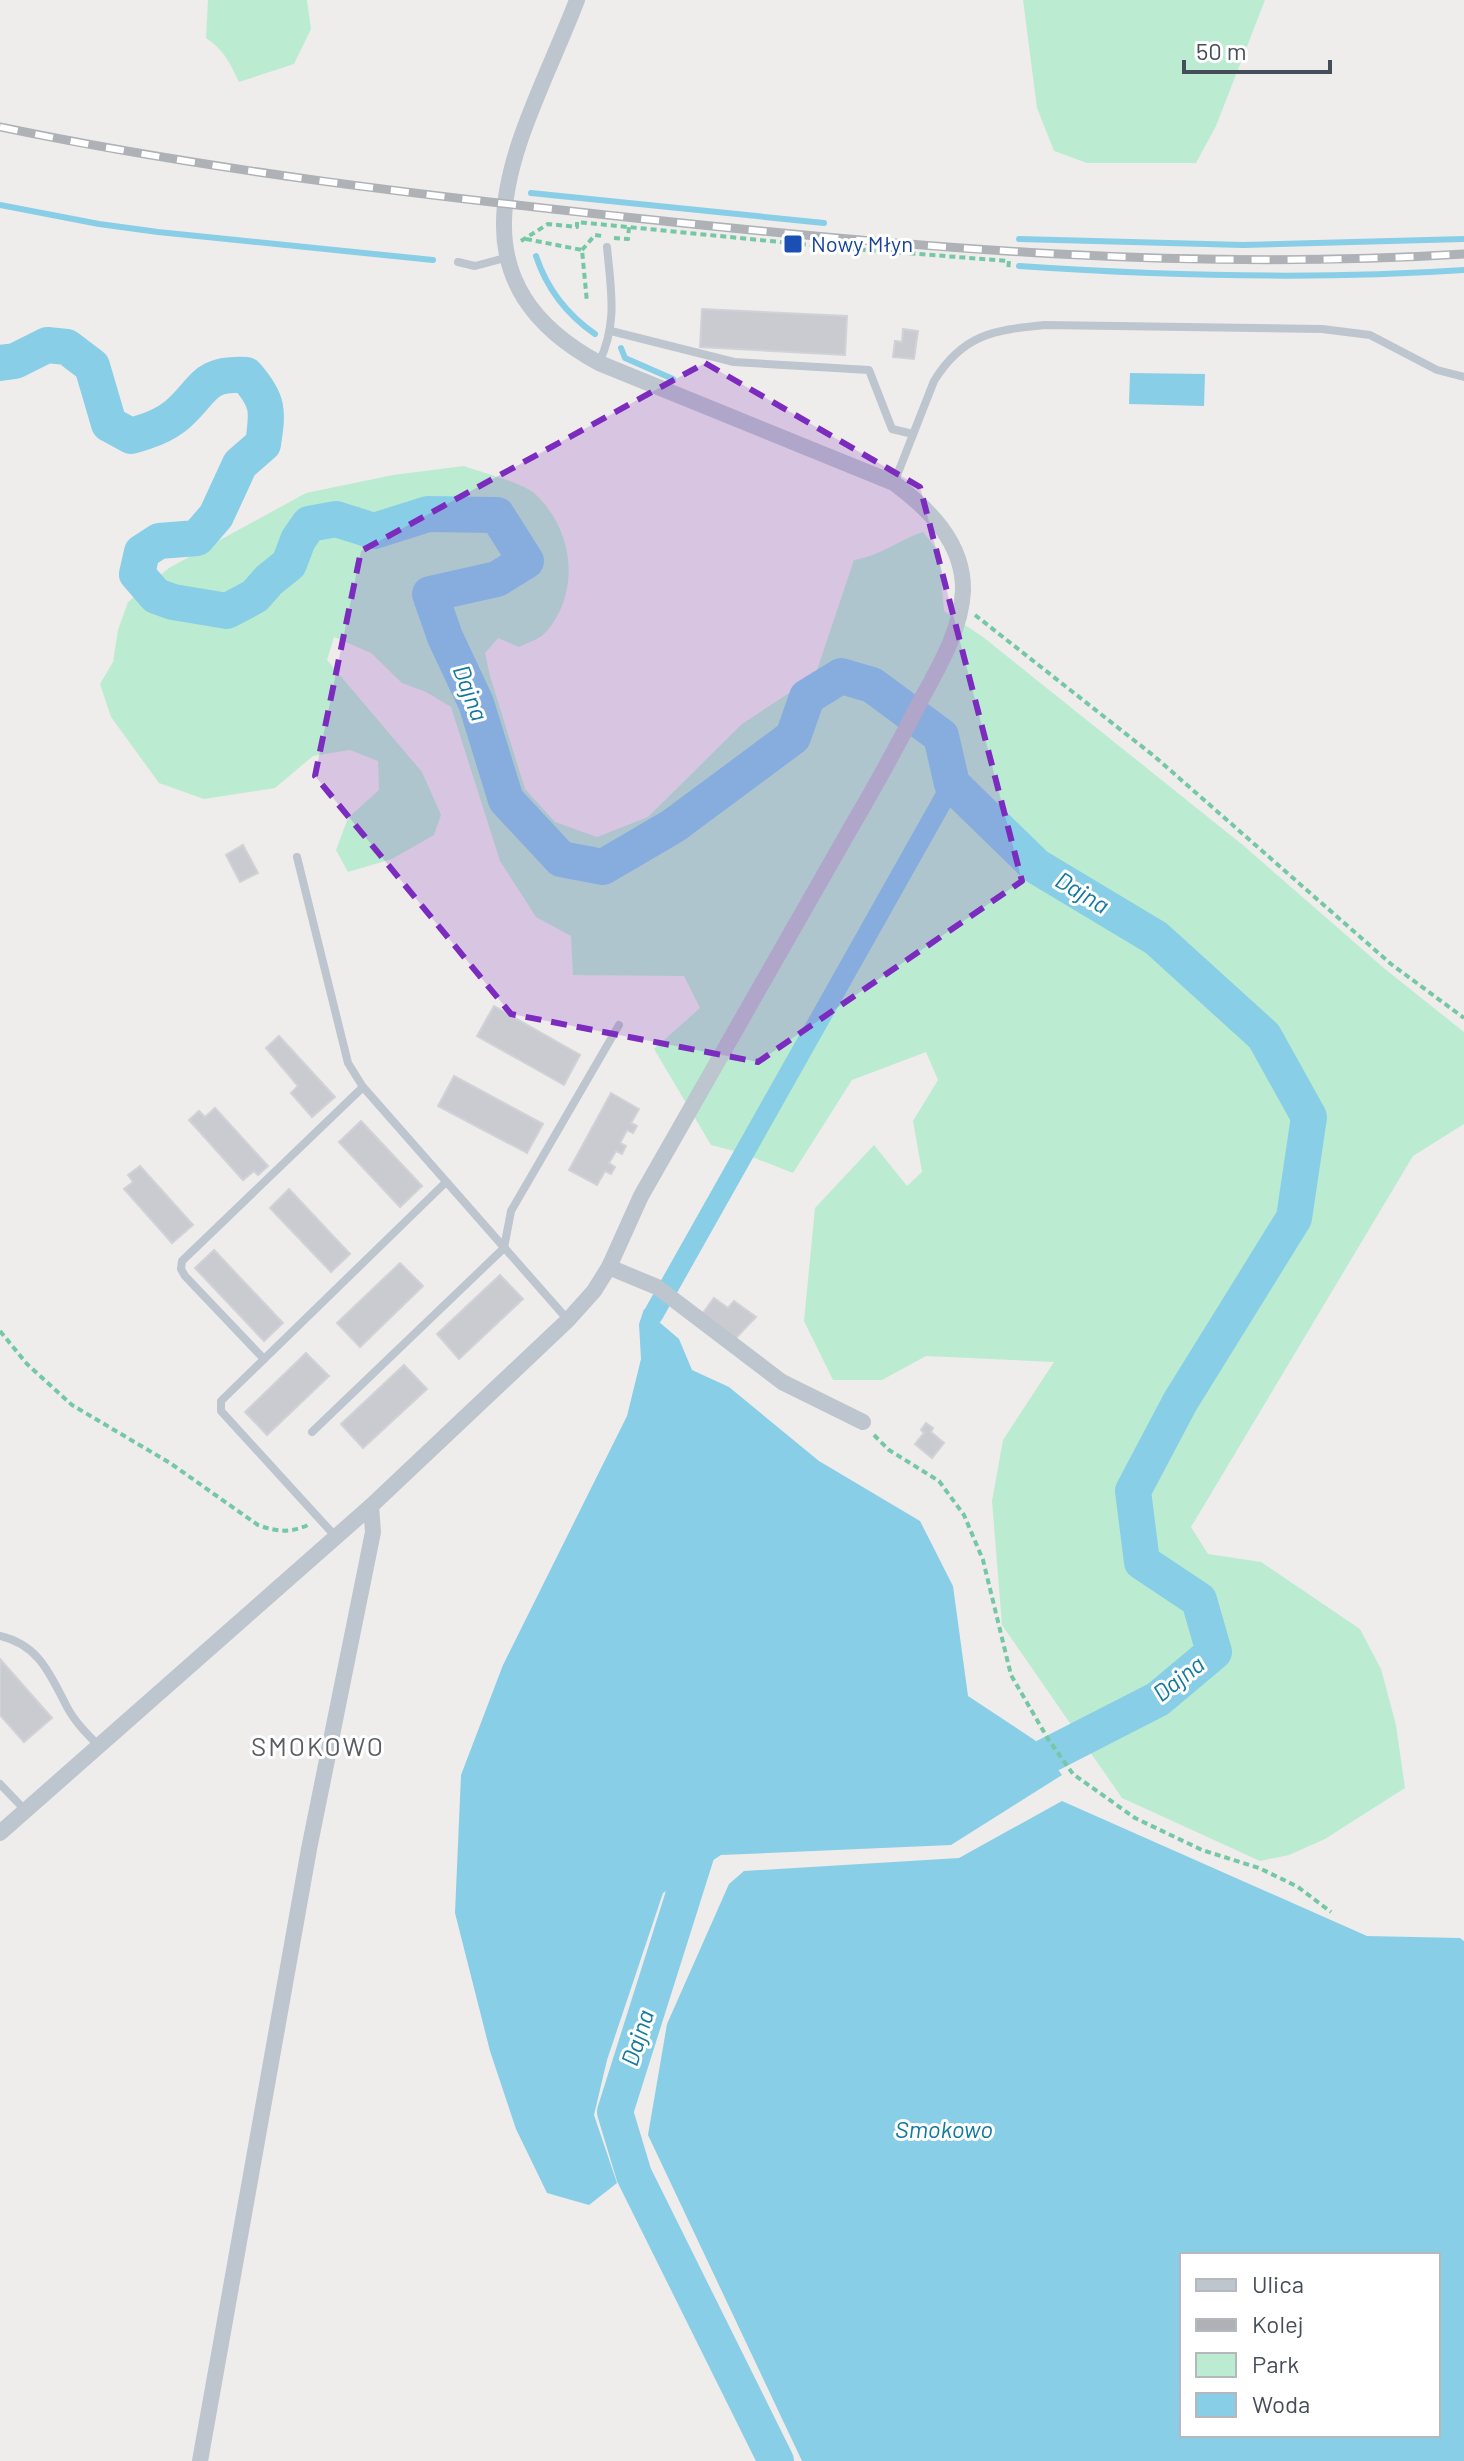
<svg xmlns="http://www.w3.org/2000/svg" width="1464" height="2461" font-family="Barlow,sans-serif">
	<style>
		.green { fill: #bbecd1 }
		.water { fill: #89cee7; fill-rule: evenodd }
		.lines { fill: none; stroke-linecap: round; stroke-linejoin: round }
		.stream { stroke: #89cee7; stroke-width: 6 }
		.canal { stroke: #89cee7; stroke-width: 20 }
		.river { stroke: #89cee7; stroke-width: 36 }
		.building { fill: #c9cbd1; stroke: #d0d2d7; stroke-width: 2 }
		.path { stroke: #74c8a4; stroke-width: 4; stroke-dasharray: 6 4; stroke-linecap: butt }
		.lane { stroke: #bdc5ce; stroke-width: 8 }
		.street { stroke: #bdc5ce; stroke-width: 16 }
		.rail-casing { stroke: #aeb1b6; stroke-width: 9 }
		.rail { stroke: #fff; stroke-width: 6; stroke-dasharray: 18; stroke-linecap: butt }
		.marked { fill: #7b2cbf; fill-opacity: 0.2; stroke: #7b2cbf; stroke-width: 6; stroke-dasharray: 16 10; stroke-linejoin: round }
		.transit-dot { fill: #1a4fb4; stroke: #fff; stroke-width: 3 }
		.labels { text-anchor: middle; stroke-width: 6; stroke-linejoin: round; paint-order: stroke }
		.transit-label { font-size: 22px; fill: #164399; stroke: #fff; text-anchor: start }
		.water-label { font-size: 24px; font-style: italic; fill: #12799f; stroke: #fff }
		.quarter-label { font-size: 26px; letter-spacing: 2px; fill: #595c60; stroke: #fff }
	</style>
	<rect width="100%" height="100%" fill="#efecec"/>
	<!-- green -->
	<g class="green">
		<path d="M208,0H307L311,29L294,64L239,82C230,63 224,50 206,38Z"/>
		<polygon points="1023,0 1265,0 1216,126 1196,163 1087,163 1054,151 1037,108"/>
		<path d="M464,466C480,472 523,483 534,493C573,528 582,591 546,632C540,639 527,643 519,647L498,638L485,653L490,676L525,789L555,822L597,837L648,817L742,724L815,676L854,560C883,555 896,541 923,532L939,552L944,611L983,637L1244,846L1385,969L1464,1032V1124L1413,1156L1191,1527L1208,1554L1261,1562L1360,1629L1381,1669L1396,1725L1405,1788L1325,1839L1289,1855L1260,1861L1122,1798L1002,1625L992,1501L1003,1440L1054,1362L926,1356L882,1380H833L804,1321L815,1208L874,1145L907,1186L922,1172L913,1121L938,1080L926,1052L852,1080L793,1173L742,1153L711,1145L654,1049L700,1008L684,976L573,975L571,936L536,917L500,861L451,707L426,692L402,683L371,653L334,637L327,660L422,772L441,815L434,835L392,859L348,872L336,850L348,818L379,790L378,761L350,750L313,756L275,788L204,799L159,783L111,717L100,684L113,662L118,630L128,602L169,568L306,493L393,475Z"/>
	</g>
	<!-- water -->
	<g class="water">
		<polygon points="1130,373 1205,374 1204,406 1129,404"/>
		<polygon points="644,1309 679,1339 692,1370 729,1387 819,1461 920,1521 953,1586 968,1696 1039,1743 1062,1775 951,1845 721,1855 663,1893 607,2060 594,2115 617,2183 589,2205 547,2193 516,2129 490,2051 455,1913 461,1775 503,1665 627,1416 641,1359 639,1324"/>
		<path d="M1062,1801L1367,1936L1460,1938L1464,1941V2461H802L648,2135L667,2024L729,1884L744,1871L959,1858ZM1182,2255H1438V2435H1182Z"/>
	</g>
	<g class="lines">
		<!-- stream -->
		<g class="stream">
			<polyline points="531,193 824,223"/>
			<polyline points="0,205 99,224 158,232 433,260"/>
			<polyline points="1019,239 1243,245 1464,239"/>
			<path d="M536,256C547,289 566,314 595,334"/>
			<path d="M1019,266C1167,276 1316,280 1464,270"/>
			<polyline points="621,348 625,358 673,379"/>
		</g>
		<!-- canal -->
		<polyline class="canal" points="653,1315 952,784"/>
		<!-- river -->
		<g class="river">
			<path d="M0,363L15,361L47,345L67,347L92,366L109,424L131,436C148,431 164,426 178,414C206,389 202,373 246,375C269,401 268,411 263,444L240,464L216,516L197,538L159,541L142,552L137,574L156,596L173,602L227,611L255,596L269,580L289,564L298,540L309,524L336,519L374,531L428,514L497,515L526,561L497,579L430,594L445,637L476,703L506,800L561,859L603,867L673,826L793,737L807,697L841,676L872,685L941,736L952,784L1036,866L1156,938L1264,1036L1309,1117L1294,1218L1180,1402L1133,1491L1142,1562L1199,1600L1214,1652L1158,1699L1004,1778"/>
			<polyline points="714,1838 700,1843 615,2112 634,2175 776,2461"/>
		</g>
	</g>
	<!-- building -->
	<g class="building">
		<polygon points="702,309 847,316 845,355 700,347"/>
		<polygon points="903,329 918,331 914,359 893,357 895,341 902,342"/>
		<polygon points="243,845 258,873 240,882 226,855"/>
		<polygon points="494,1006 580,1055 564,1085 477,1036"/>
		<polygon points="279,1036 335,1097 312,1117 291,1093 298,1086 266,1048"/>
		<polygon points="454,1076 543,1124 527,1153 438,1106"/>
		<polygon points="611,1093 639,1109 631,1123 637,1126 633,1133 627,1130 620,1143 626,1146 622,1154 616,1151 609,1163 615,1167 611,1174 605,1171 597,1185 569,1170"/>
		<polygon points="215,1108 268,1166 258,1175 254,1171 243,1180 189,1120 199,1111 205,1117"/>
		<polygon points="361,1121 422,1186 400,1207 339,1142"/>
		<polygon points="140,1166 193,1225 172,1243 124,1189 133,1182 128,1175"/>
		<polygon points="289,1189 350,1254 331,1272 270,1208"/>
		<polygon points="214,1250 283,1323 264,1341 195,1268"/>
		<polygon points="400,1263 423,1286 360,1347 337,1323"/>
		<polygon points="500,1275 523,1299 459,1359 437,1334"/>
		<polygon points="714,1298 728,1308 734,1301 756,1317 736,1338 703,1313"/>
		<polygon points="306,1353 329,1376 267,1435 245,1412"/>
		<polygon points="404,1365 427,1389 363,1448 341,1424"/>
		<polygon points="926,1423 933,1428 931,1432 944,1443 932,1458 915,1444 924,1433 921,1430"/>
		<polygon points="0,1659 52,1718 24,1742 0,1715"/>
	</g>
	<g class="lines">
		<!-- path -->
		<g class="path">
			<polyline points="614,238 628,239 629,227"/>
			<polyline points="526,239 582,250 587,302"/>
			<polyline points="521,241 548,224 577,227 577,222 841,248 1009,261 1008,271"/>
			<polyline points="582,250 595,235 602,236"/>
			<polyline points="975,615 1154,756 1391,964 1464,1018"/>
			<path d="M0,1331L27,1364L72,1405L170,1463L258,1525C277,1532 290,1533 308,1525"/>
			<polyline points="874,1435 889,1450 939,1481 964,1515 983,1560 1011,1675 1048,1739 1073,1774 1135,1818 1202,1850 1259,1868 1284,1880 1298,1887 1331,1912"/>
		</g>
		<!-- lane -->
		<g class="lane">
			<polyline points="458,262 475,266 509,257"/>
			<polyline points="611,331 734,362 869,370 892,429 913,434"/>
			<path d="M599,363C618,322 611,291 607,247"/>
			<path d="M894,483L934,381C963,334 994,330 1045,325L1322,329L1370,335L1437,370L1464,377"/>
			<polyline points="297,857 348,1063 363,1087 568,1320"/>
			<polyline points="264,1359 185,1276 181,1269 182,1261 363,1087"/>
			<polyline points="312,1432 504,1248 511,1211 619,1025"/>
			<polyline points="336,1537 221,1411 221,1401 446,1182"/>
			<path d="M0,1636C39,1645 50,1674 67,1707C75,1722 87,1734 99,1746"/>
			<polyline points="0,1784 25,1810"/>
		</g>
		<!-- street -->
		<g class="street">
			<polyline points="609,1267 657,1287 782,1382 863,1422"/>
			<polyline points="0,1833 371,1506"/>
			<path d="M200,2461L309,1849L373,1532L371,1506L568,1320L594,1291L609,1267L641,1196C710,1074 780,953 849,831C875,787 899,743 922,698C940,665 961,629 963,591C964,543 929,509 894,483L599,363C430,271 528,129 577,0"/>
		</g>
		<defs>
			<path id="rail" d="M0,127C212,171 429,196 644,219C917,248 1190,271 1464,254"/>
		</defs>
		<!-- rail casing -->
		<use href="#rail" class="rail-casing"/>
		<!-- rail -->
		<use href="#rail" class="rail"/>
	</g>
	<!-- marked area -->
	<path class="marked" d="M705,363L920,487L1022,881L758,1062L511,1014L315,776L361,551Z"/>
	<!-- markers -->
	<rect class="transit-dot" x="783" y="234" width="20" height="20" rx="4"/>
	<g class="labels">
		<!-- transit labels -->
		<g class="transit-label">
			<text x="811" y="252">Nowy Młyn</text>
		</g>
		<!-- water labels -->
		<g class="water-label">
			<text transform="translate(470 693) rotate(69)" y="8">Dajna</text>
			<text transform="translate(1082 893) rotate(31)" y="8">Dajna</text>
			<text transform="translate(1179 1679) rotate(-38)" y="8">Dajna</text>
			<text transform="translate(638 2038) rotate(-72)" y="8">Dajna</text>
			<text x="944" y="2138">Smokowo</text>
		</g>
		<!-- quarter labels -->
		<g class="quarter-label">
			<text x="318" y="1756">SMOKOWO</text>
		</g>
	</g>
	<!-- legend -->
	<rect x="1180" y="2253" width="260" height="184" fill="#ffffff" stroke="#b5b8bc" stroke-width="2"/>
	<rect x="1196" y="2279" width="40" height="12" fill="#bdc5ce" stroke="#b5b8bc" stroke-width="2"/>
	<text x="1252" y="2293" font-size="24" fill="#454e58">Ulica</text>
	<rect x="1196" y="2319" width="40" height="12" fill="#aeb1b6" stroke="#b5b8bc" stroke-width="2"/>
	<text x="1252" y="2333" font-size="24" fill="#454e58">Kolej</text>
	<rect x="1196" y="2353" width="40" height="24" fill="#bbecd1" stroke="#b5b8bc" stroke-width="2"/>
	<text x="1252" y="2373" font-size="24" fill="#454e58">Park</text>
	<rect x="1196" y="2393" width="40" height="24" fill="#89cee7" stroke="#b5b8bc" stroke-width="2"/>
	<text x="1252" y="2413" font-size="24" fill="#454e58">Woda</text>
	<!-- scale -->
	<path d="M1184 60v12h146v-12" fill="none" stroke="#454e58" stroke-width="4"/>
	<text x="1196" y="60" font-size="24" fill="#454e58" stroke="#ffffff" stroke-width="6" paint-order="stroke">50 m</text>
</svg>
